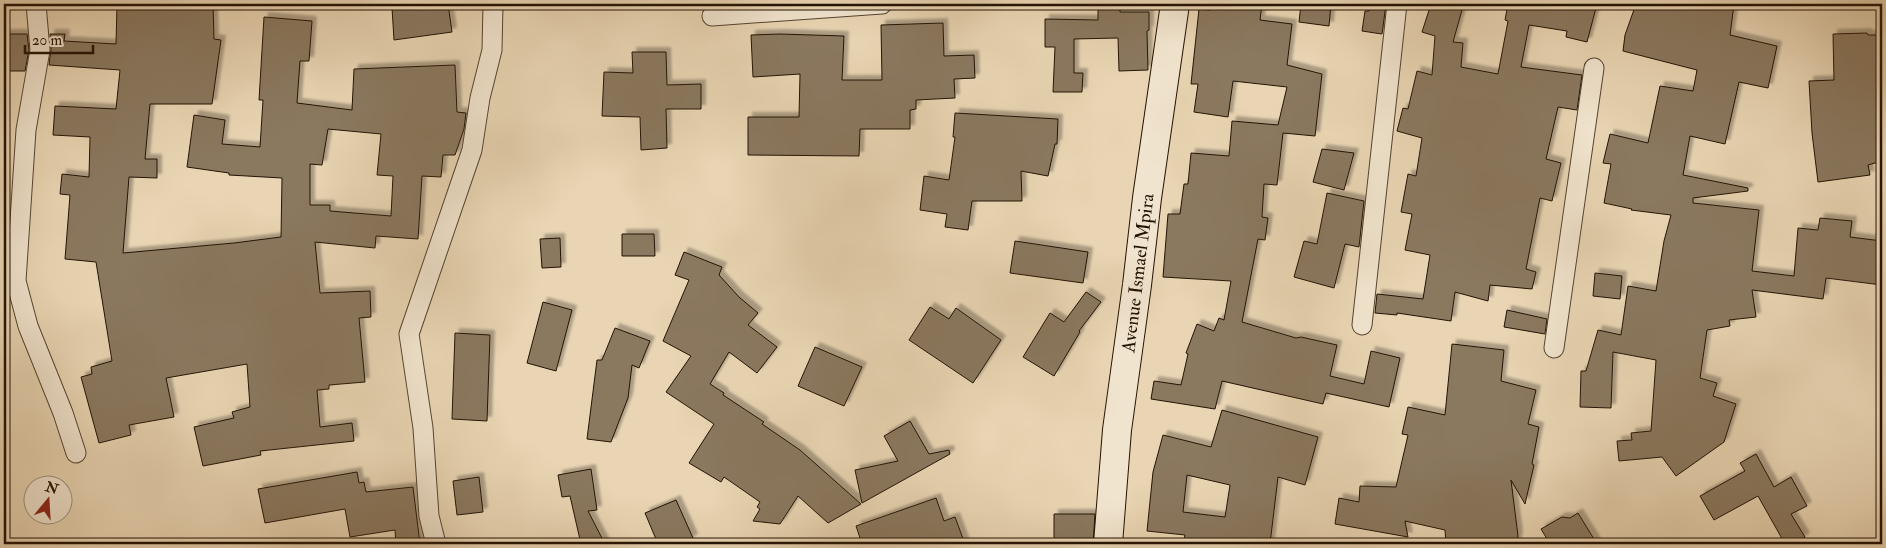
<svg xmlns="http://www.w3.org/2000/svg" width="1886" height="548" font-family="'IM FELL Double Pica',serif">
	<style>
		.building { fill: #8a785f; stroke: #231304; fill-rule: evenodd; filter: url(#shadow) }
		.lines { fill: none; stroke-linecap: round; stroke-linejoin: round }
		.minor-casing { stroke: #544430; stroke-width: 21 }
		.secondary-casing { stroke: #231304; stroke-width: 30 }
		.minor { stroke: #f1e4ce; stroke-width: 19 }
		.secondary { stroke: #f1e4ce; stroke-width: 28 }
		.labels { text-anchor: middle; stroke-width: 4.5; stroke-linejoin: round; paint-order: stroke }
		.street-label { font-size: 19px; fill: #231304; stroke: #f1e4ce }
	</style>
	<defs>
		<filter id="shadow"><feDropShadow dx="4.5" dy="-4.5" stdDeviation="1" flood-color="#0004"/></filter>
	</defs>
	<rect width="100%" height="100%" fill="#e9d5b3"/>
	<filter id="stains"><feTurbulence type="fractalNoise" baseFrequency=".004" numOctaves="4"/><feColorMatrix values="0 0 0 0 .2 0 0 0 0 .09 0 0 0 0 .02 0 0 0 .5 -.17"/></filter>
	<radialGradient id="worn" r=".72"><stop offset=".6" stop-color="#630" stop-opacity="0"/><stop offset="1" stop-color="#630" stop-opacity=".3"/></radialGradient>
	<!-- building -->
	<g class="building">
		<path d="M117,4H213L214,39L221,40L212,104H150L145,159H157V178L129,177L123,253L234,243L281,237L282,178L229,175V173L187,167L194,115L225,120L222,144L260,147L263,100H259L264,17L312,21L309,61H300L297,103L352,110L354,69L455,65L457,112L466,113L464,129L455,155H443L441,177L422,176L418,239L376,236L375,248L315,242L320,293L370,291L371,317L359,318L365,382L329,385V389L317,390L320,427L352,423L354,441L260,451L261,455L203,466L194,427L234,418L232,412L250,407L247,364L166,378L174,417L129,425L131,435L99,443L81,377L92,374L91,367L112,361L96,262L65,259L70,195L60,194L62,174L89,177L90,137L53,135L55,106L116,109L120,70L49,65L51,49L50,34H65L64,41L116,44ZM328,129L381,134L377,175L393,176L391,216L330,211V205H310V164L322,165Z"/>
		<polygon points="435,4 448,4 452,32 394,40 392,8"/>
		<polygon points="1210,4 1262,4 1260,20 1292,24 1287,65 1322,74 1315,136 1283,133 1277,185 1264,184 1262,217 1268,218 1265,240 1258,239 1242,322 1296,338 1301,337 1337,345 1330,376 1364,384 1371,351 1400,358 1389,407 1326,393 1323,404 1222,381 1215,409 1151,399 1154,381 1181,385 1188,354 1186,353 1197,324 1214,331 1219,318 1224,320 1231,281 1163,277 1168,214 1180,214 1184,184 1188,184 1191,153 1229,156 1232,121 1278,125 1287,87 1233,81 1228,117 1194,112 1198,84 1191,84 1199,9 1210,10"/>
		<polygon points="1301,4 1331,4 1329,26 1299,22"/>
		<polygon points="1370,4 1386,4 1382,34 1362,31 1365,11 1369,11"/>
		<polygon points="1431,4 1442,4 1462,10 1453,42 1463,43 1461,67 1498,74 1508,21 1505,20 1508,4 1597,4 1587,42 1566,37 1567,31 1529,25 1521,67 1582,75 1577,110 1558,107 1546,159 1561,163 1552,201 1540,198 1526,269 1536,272 1532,289 1490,285 1488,301 1455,292 1451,321 1397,313 1397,315 1375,313 1377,294 1423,299 1430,255 1405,250 1412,214 1401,212 1408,174 1416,176 1422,138 1397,131 1403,108 1408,109 1417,71 1432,75 1435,36 1422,32"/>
		<polygon points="1636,4 1734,4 1730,35 1777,46 1768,88 1739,82 1725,144 1690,136 1683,175 1748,188 1748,191 1693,198 1693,203 1759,210 1752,271 1794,276 1798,228 1818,230 1820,218 1852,221 1850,237 1882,241 1882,285 1826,278 1823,299 1752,290 1756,317 1729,320 1730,326 1707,330 1700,378 1717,383 1713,396 1736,404 1724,442 1676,476 1662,457 1619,461 1617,441 1632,440 1631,433 1651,431 1656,360 1613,352 1611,408 1580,407 1581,371 1586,371 1598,330 1621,335 1628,286 1656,291 1664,241 1671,215 1631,210 1632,209 1604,203 1611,164 1603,163 1610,134 1648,143 1660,86 1693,91 1697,70 1623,51 1625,35"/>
		<polygon points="1098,7 1120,7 1120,12 1149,12 1149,30 1147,31 1148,70 1119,71 1118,38 1074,39 1074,73 1083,73 1082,92 1053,92 1055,47 1045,47 1045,19 1098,20"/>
		<polygon points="943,23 944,56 974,55 975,78 954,79 955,98 916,100 916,109 910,110 910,129 860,129 859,156 748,155 748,117 799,117 800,74 753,77 751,35 780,34 844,36 842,80 882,80 881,25"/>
		<polygon points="1867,33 1868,35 1882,35 1882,161 1868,165 1870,175 1818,182 1812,133 1809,81 1834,80 1833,34"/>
		<polygon points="4,34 27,34 29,50 25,71 4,71"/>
		<polygon points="632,52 666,52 667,85 701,84 701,109 666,109 667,148 641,150 640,117 602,116 604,72 633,73"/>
		<polygon points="955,113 1058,119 1057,144 1055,144 1048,176 1021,171 1022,201 972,201 968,230 945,227 947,214 920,210 924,176 949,180 955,137 953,137"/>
		<polygon points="1322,149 1354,153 1344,190 1313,182"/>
		<polygon points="1327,193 1364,201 1359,247 1345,244 1334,288 1294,277 1304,241 1317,244"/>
		<polygon points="622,234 654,234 655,256 622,256"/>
		<polygon points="560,238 561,267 542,268 540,239"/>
		<polygon points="1015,241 1088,252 1083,283 1010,273"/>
		<polygon points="684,252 722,267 719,275 739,297 758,313 748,325 777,347 757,373 729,352 710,384 724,393 723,395 764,422 762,424 800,450 861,504 828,523 798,496 780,524 753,521 760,509 757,507 760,502 724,477 721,482 689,463 714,424 666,392 691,356 663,341 689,280 675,275"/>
		<polygon points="1595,273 1622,276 1620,299 1593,296"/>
		<polygon points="1086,292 1101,302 1079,331 1080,332 1054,376 1023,357 1050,313 1064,322"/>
		<polygon points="543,302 572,310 556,371 527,363"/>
		<polygon points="930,307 949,319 956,308 1001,340 973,383 909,340"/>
		<polygon points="1507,310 1547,319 1545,334 1504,327"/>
		<polygon points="615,328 650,341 639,368 632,365 628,398 611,442 587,439 597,360 602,360"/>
		<polygon points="455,333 490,335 487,421 452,419"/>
		<polygon points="1452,344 1504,350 1501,381 1536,390 1528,424 1539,427 1532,464 1534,465 1525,504 1511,480 1518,536 1516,544 1446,544 1445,530 1405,521 1408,537 1335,524 1339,498 1359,502 1360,486 1396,487 1408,435 1402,434 1408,407 1445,415"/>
		<polygon points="815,347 862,367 844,406 798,386"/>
		<path d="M1222,410L1318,437L1305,485L1278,477L1270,544H1183L1185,535L1147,531L1153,472L1163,435L1211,447ZM1187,475L1230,485L1225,517L1183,512Z"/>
		<polygon points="910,421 929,454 949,450 950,454 862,503 855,470 898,461 884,436"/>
		<polygon points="1756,454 1774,487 1791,477 1807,506 1791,514 1805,537 1795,544 1785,544 1758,496 1714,520 1700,496 1745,471 1740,463"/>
		<polygon points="591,469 597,510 588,511 605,544 581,544 570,496 562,497 558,475"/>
		<polygon points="357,472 359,483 364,482 366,492 413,487 420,544 396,544 395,530 350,537 345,509 265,523 258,489"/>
		<polygon points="479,477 483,512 457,515 453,481"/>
		<polygon points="936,498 944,521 955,517 965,544 862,544 856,526"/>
		<polygon points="676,500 693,538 685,544 658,544 645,513"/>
		<polygon points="1578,513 1597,544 1550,544 1541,529 1562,517 1570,518"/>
		<polygon points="1054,514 1095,514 1093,544 1054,544"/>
	</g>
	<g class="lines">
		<defs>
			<g id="minor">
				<polyline points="36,4 40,50 26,130 16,281 28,326 63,413 76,453"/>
				<polyline points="712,16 882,4"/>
				<polyline points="1362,325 1397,4"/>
				<polyline points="1554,348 1594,68"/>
				<polyline points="436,544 429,516 423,428 409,334 472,150 480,98 492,50 493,4"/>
			</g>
			<polyline id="secondary" points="1108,544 1117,430 1137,285 1147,198 1175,4"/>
		</defs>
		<!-- minor casing -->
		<use href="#minor" class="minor-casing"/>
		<!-- secondary casing -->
		<use href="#secondary" class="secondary-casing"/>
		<!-- minor -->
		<use href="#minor" class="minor"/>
		<!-- secondary -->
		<use href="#secondary" class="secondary"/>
	</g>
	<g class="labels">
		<!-- street labels -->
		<g class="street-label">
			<text transform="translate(1137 273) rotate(-83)" y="7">Avenue Ismael Mpira</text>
		</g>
	</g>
	<!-- margin -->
	<rect width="1886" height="548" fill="none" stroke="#e9d5b3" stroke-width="20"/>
	<rect x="5" y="5" width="1876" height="538" fill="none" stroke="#231304" stroke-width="2.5"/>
	<rect x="10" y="10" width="1866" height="528" fill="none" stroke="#231304"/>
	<!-- north arrow -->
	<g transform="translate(48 500) rotate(18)"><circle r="24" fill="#f1e4ce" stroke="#9f907d"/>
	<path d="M0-4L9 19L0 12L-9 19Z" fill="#8f2418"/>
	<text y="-8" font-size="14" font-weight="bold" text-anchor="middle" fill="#231304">N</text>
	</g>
	<!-- scale -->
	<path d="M25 45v8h68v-8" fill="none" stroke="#231304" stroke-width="2.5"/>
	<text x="32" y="45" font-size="15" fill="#231304" stroke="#f1e4ce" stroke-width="4" paint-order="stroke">20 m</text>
	<rect width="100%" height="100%" filter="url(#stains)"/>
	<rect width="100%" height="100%" fill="url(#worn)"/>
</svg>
